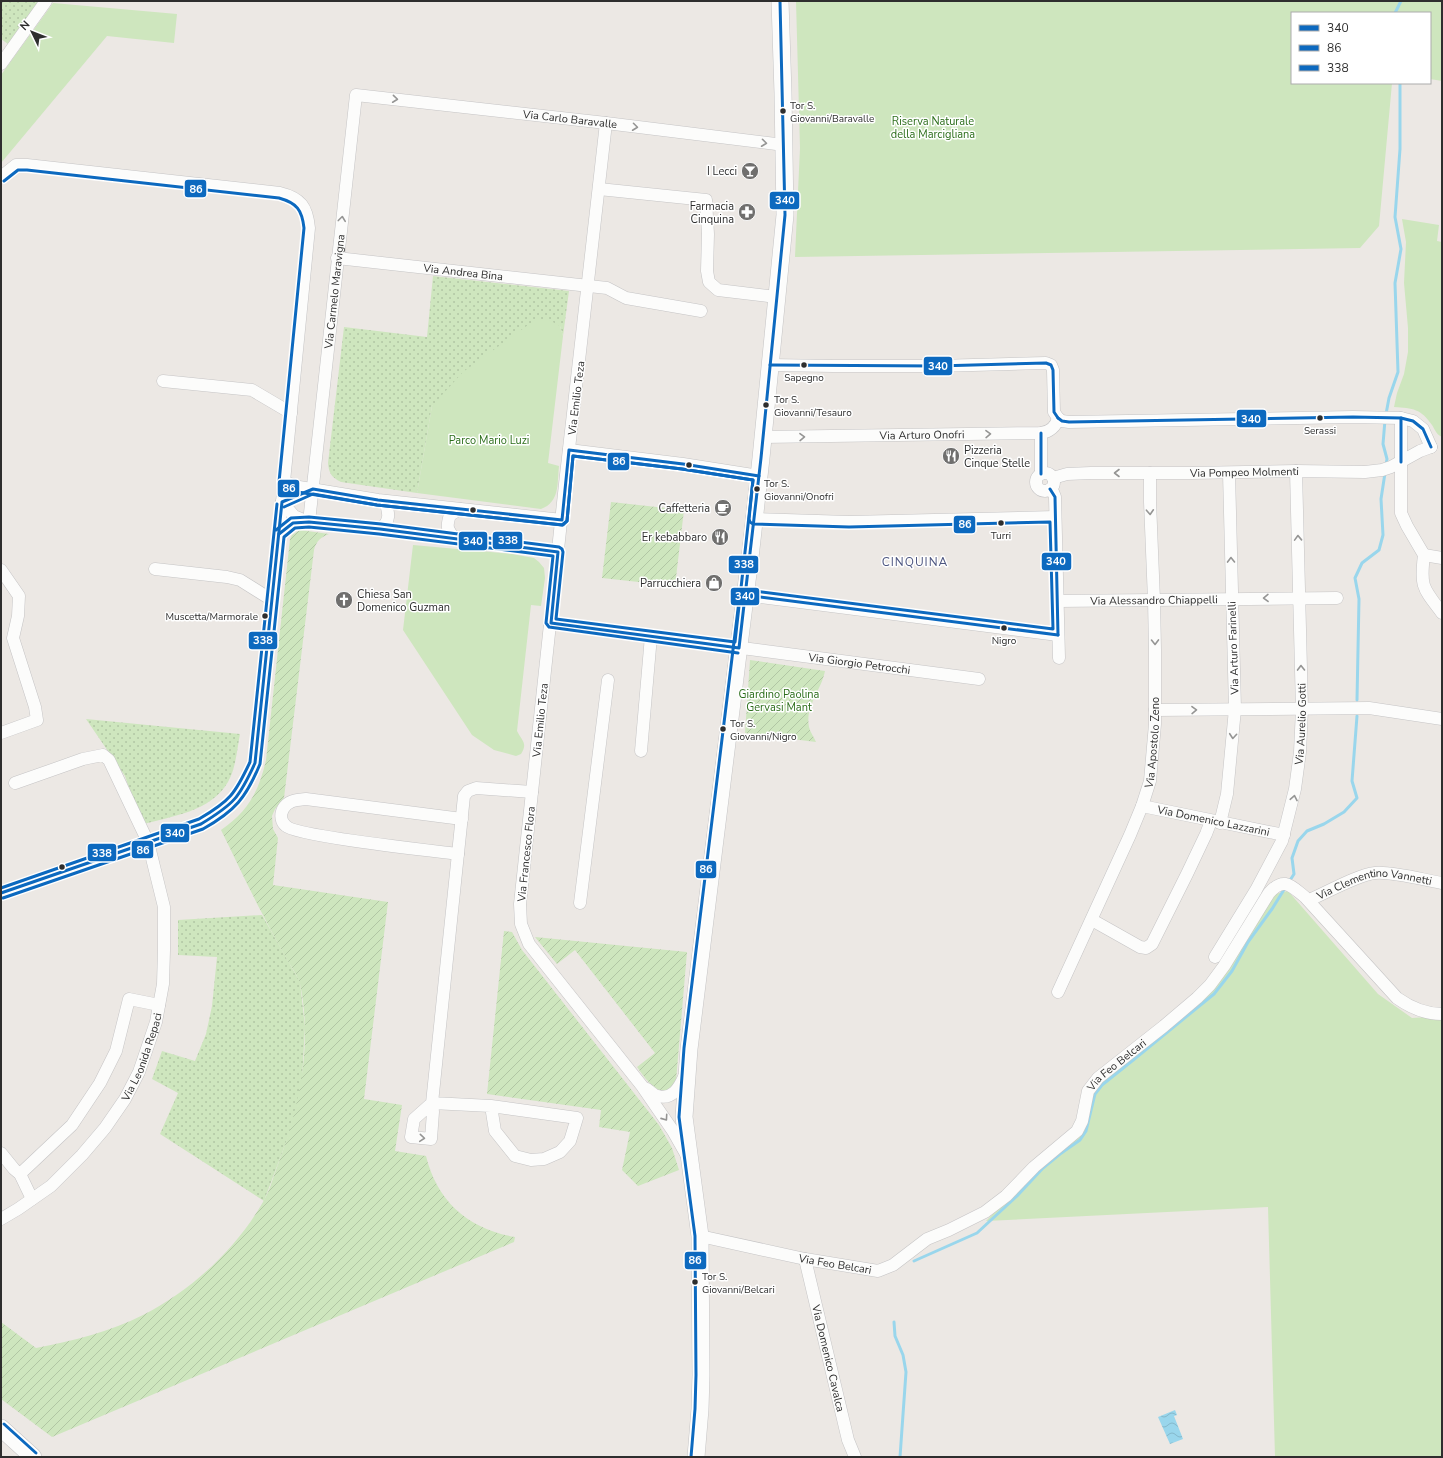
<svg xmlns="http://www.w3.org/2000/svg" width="1443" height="1458" font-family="'Nunito Sans',sans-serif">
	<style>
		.grass { fill: url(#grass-dots) }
		.park { fill: #cee6be }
		.garden { fill: url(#garden-furrows) }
		.water { fill: url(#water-waves) }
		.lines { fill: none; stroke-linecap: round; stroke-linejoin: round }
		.stream { stroke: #99d6ec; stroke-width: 3 }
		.street-casing { stroke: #c5c4c5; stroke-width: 13 }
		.secondary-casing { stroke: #c5c4c5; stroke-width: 18 }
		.street { stroke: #fcfcfb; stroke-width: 12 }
		.secondary { stroke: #fcfcfb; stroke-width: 17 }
		.bus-1-casing { stroke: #fff; stroke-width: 6 }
		.bus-2-casing { stroke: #fff; stroke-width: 6 }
		.bus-3-casing { stroke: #fff; stroke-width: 6 }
		.bus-1 { stroke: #0c69bf; stroke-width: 3 }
		.bus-2 { stroke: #0c69bf; stroke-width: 3 }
		.bus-3 { stroke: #0c69bf; stroke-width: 3 }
		.oneway { stroke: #959594 }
		.bus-dot { fill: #2e2e2e; stroke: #fff; stroke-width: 1.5 }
		.labels { text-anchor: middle; stroke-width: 3; stroke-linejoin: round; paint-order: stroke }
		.bus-label { font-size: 10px; fill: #2e2e2e; stroke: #fff; text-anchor: start }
		.street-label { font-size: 11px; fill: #2e2e2e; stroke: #fff }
		.park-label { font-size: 11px; fill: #2c6e1b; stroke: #fff }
		.poi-label { font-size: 11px; fill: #2e2e2e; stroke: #fff; text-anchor: end }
		.neighbourhood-label { font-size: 12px; letter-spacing: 1px; fill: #4d5680; stroke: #fff }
		.line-badge { stroke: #fff; stroke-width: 1.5 }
		.badge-label { font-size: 11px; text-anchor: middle; font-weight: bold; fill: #fff }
	</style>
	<defs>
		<pattern id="grass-dots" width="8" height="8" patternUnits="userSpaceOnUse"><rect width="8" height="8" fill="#cee6be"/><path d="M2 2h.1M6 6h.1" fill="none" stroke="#b1c6a4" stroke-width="1.8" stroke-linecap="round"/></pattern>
		<pattern id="garden-furrows" width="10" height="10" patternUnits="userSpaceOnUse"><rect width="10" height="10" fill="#cee6be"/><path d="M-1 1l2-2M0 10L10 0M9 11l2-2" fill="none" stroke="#b1c6a4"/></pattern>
		<pattern id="water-waves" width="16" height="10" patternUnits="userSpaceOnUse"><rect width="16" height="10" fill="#99d6ec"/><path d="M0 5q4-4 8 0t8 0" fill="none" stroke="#84b8cb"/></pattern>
	</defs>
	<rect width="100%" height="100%" fill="#ece8e4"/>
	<!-- grass -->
	<g class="grass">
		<polygon points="1,1 39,1 8,44 1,39"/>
		<path d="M433,276L569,291L563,336L560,326L432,406L417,493L341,482C331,477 329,473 328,463L344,327L427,337Z"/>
		<path d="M86,719L240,734C237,749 236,768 228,782C211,812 171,816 141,825L125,776Z"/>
		<polygon points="262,915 300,982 305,1027 302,1080 297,1106 288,1137 264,1201 160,1134 178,1093 152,1079 162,1051 195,1061 206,1034 212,1006 217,957 178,955 178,920"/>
	</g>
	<!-- park -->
	<g class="park">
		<polygon points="796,1 1442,1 1442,81 1430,79 1430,13 1292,13 1292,83 1392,83 1379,226 1360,248 795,257 800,148"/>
		<polygon points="53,3 177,14 174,43 107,36 1,163 1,75"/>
		<path d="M1402,219L1439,225L1437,241L1442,242V437C1437,435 1435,430 1432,425C1421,409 1413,408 1394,407L1397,393L1404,374L1408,352V328L1404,283L1406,242Z"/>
		<path d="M535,320H549L560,326L563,336L548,463L559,466C557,484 560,502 541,509L417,493L432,406L463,372Z"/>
		<path d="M413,545L512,554L534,558L539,562L544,568L545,578L541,606L531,605L517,731C522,741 528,743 521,754L516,756L494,750L472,735L403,630Z"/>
		<polygon points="1288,891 1378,994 1412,1018 1442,1016 1442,1457 1275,1457 1268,1207 986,1221 1025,1181 1063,1150 1091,1091 1213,989 1275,894"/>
	</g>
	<!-- garden -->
	<g class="garden">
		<polygon points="611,502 684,510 675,586 602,578"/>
		<path d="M300,530L329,534C321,537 316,541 314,550L284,798L275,809L272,816L273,829L278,838L273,885L388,902L364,1099L402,1105L395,1151L426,1156C437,1201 468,1229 515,1237L514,1242L52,1437L1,1399V1322L36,1348C72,1341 110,1332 143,1315C192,1290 236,1249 263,1202C269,1192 272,1181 276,1170C281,1155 287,1141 291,1125C304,1080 310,1031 300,984C298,977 293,969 289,963C280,947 271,931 263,915C248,887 235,858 221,830C248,812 259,791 266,760L290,539L292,535Z"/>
		<path d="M750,660L825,671C821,691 805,706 809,727C810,732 814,737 816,742L745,733Z"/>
		<polygon points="504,931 512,932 522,950 659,1125 672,1148 679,1170 638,1186 622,1170 630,1132 599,1127 601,1110 487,1094"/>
		<path d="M535,937L687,952L676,1081C674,1083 672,1087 670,1088C658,1099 643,1075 637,1067L655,1053L575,950L557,964Z"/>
	</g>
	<!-- water -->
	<polygon class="water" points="1175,1410 1177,1415 1174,1416 1183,1439 1170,1444 1158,1417"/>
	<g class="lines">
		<!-- stream -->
		<g class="stream">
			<polyline points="1395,13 1401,1"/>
			<polyline points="1386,414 1389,398 1398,372 1395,283 1401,249 1395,217 1400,149 1400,83"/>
			<polyline points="1385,420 1383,444 1387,459 1386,465"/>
			<polyline points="1357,700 1359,599 1355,578 1362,563 1379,550 1383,535 1381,499 1385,473"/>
			<polyline points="1289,882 1294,874 1292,858 1298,841 1307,831 1324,824 1344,812 1357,798 1352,781 1357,716"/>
			<polyline points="914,1261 977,1233 1017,1196 1043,1168 1060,1154 1080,1140 1086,1131 1095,1094 1102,1085 1132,1061 1214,994 1232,971 1248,942 1272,909 1285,888"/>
			<polyline points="894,1322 895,1336 903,1355 906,1372 900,1457"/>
		</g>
		<defs>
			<g id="street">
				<polyline points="1,64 46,1"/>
				<polyline points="606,123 566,475 520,904 521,924 529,944 642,1086 673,1131 686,1154"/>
				<path d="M1,177L16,165H27L280,193C301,198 307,207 309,228L282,502L255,763C247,780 240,798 225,809C218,815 209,819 201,824L1,893"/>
				<polyline points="599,189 706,200 708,234 707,271 709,282 718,290 776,297"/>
				<path id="s1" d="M337,258L607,288L626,298L701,311"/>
				<polyline points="770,365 833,366 937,366 1046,363 1051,365 1053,370 1054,412 1058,418"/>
				<polyline points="163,381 252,390 291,413"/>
				<polyline points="1058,418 1062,421 1069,422 1353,417 1401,418 1413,421 1423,429 1431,447"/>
				<path d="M1401,418V513L1407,526L1424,555C1420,587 1423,588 1442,613"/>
				<polyline points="1041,433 1041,474"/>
				<path id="s2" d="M763,437L1041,433C1049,432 1056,427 1058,418"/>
				<polyline points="569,450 683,464 759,476"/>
				<circle cx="1045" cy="482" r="9"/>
				<path id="s3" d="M1053,478L1067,474L1091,473H1191L1296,471L1365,472L1382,470L1391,467L1420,451L1431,447"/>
				<polyline points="284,482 299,487 378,500 562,520"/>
				<polyline points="1050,489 1053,492 1055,497 1059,658"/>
				<polyline points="282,502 294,516 308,522"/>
				<polyline points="282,502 299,494 312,489"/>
				<polyline points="754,519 849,522 1055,517"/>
				<path id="s4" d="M309,522L356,95L606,123L784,145"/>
				<path d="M380,529C391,521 389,513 385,501"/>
				<polyline points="279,534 293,523 309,522 380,529 558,552"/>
				<path d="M455,539C447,529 446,527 450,515L460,509"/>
				<polyline points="1424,555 1442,558"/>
				<polyline points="155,569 227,577 240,580 272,600"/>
				<polyline points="1,570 19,596 18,616 13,638 35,707 37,720 1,733"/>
				<polyline points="745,595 1058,635"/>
				<path id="s5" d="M1058,601L1337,598"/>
				<path id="s6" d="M551,623L979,679"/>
				<polyline points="1155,710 1369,708 1442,719"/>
				<polyline points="641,751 651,636"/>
				<path id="s7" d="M1142,806L1284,835"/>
				<polyline points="1220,823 1227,794 1235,709 1229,473"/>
				<path d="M458,854C434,851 296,836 286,826C281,822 280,815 283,809C288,800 297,800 306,799L462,819"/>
				<path id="s8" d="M1309,900C1326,893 1357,875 1375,873C1391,871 1424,880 1442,883"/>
				<polyline points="580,903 608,680"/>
				<polyline points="1092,920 1140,947 1146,948 1152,944 1187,874 1206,834 1211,821"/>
				<path id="s9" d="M1215,957L1256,890L1282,841L1295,789L1300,752L1302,709L1296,471"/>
				<path id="s10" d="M1058,992L1130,835L1142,806L1150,781L1155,724V650L1154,600L1150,502V473"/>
				<path d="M647,1089C650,1091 654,1096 658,1096C672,1100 679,1088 684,1077"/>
				<polyline points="491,1106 495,1131 515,1156 531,1160 544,1159 560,1152 570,1141 577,1118 491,1106 432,1103 414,1119 411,1137 431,1139 433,1112 432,1103 464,796 468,791 476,788 532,792"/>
				<polyline points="1,1153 14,1169 20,1174 32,1199"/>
				<polyline points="20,1174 72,1125 100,1083 116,1051 129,999 159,1005"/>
				<path id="s11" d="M1,1219L18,1209L51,1186L82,1155L105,1128L125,1099L139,1072L156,1022L163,984L164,950V907L148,842L109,760L103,755L83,759L15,783"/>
				<path id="s12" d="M700,1236L805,1259L878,1271L893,1265L927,1239L949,1230L985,1212L1006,1196L1034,1167L1077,1131L1082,1121L1088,1091L1098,1078L1164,1026L1197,998L1210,985L1224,966L1269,893C1284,876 1291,886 1305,897L1397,998C1411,1008 1425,1014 1442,1014"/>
				<path id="s13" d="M805,1259L848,1440L855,1457"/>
			</g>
			<g id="secondary">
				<polyline points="1,1428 33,1457"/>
				<polyline points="696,1457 700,1409 701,1375 700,1236 684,1117 689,1049 751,549 761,458 785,215 783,93 780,1"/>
			</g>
		</defs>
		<!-- street casing -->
		<use href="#street" class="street-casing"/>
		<!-- secondary casing -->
		<use href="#secondary" class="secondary-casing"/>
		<!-- street -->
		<use href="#street" class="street"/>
		<!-- secondary -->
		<use href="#secondary" class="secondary"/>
		<defs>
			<g id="bus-1">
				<polyline points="770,365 937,366 1046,363 1051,365 1053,370 1054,412 1058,418"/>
				<polyline points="1058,418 1062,421 1069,422 1353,417 1401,418 1413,421 1423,429 1431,447"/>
				<polyline points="1401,418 1401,462"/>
				<polyline points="1041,433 1041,474"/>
				<polyline points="1050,489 1055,497 1058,635"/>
				<polyline points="279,534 293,523 309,522 380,529 558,552 551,623 739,648 761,458 785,215 780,1"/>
				<polyline points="745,595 1058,635"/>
				<path d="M1,893L201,824C234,804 239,798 255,763L282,502L313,489L378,500L562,520L569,450L683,464L759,476"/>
			</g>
			<g id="bus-2">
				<path d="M4,181L18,170H27L279,198C297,203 302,210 304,228L279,482L282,486L298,492L377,505L562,525L567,521L573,456L682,469L753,480L749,519L750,522L753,524L849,527L1050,522L1053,629L746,590L742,591L740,593L684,1048L679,1117L695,1236L696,1375L695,1409L691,1457"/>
				<path d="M3,898L203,829C235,811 246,798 260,764L284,537L295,528L309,527L379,534L553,556L546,623L549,627L738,653"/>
			</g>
			<g id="bus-3">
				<polyline points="276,530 291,518 309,517 381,524 559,547 562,549 563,552 556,619 735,642 753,480 682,469 573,456 567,521 563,525 377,505 313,494 284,507"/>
				<path d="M1,888L199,819C230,801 235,794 250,762L277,504"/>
				<polyline points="4,1424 36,1453"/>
			</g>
		</defs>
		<!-- bus-1 casing -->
		<use href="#bus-1" class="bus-1-casing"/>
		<!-- bus-2 casing -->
		<use href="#bus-2" class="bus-2-casing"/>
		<!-- bus-3 casing -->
		<use href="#bus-3" class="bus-3-casing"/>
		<!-- bus-1 -->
		<use href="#bus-1" class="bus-1"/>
		<!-- bus-2 -->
		<use href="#bus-2" class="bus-2"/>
		<!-- bus-3 -->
		<use href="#bus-3" class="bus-3"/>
	</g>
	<!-- one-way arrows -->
	<defs><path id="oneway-chevron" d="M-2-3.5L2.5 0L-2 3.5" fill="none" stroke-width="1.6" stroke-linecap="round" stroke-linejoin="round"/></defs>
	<g class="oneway">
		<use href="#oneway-chevron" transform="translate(395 99) rotate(6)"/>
		<use href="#oneway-chevron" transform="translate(635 127) rotate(7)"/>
		<use href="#oneway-chevron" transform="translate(764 143) rotate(7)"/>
		<use href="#oneway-chevron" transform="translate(342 219) rotate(-83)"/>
		<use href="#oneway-chevron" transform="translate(988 434) rotate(-1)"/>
		<use href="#oneway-chevron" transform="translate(802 437) rotate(-1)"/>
		<use href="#oneway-chevron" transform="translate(1117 473) rotate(-180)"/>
		<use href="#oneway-chevron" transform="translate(1150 512) rotate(87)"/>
		<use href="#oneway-chevron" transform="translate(1298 538) rotate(-92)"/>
		<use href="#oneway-chevron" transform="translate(1231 560) rotate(-91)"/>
		<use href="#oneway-chevron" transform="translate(1266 598) rotate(179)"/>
		<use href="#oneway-chevron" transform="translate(1155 642) rotate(89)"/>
		<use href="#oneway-chevron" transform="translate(1301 668) rotate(-91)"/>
		<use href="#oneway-chevron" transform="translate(1194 710) rotate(-1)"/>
		<use href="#oneway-chevron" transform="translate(1233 736) rotate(95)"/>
		<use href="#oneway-chevron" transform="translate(1294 798) rotate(-79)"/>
		<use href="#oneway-chevron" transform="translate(665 1118) rotate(55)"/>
		<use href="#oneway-chevron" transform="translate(422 1138) rotate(5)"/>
	</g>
	<!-- icons -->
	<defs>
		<symbol id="bar-disc" viewBox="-11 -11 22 22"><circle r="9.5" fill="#706f6e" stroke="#fff"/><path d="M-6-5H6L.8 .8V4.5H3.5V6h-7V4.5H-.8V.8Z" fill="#fff"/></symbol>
		<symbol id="pharmacy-disc" viewBox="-11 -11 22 22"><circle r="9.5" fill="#706f6e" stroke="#fff"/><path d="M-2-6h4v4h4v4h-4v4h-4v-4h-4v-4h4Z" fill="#fff"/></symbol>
		<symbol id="restaurant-disc" viewBox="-11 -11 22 22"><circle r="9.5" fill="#706f6e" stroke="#fff"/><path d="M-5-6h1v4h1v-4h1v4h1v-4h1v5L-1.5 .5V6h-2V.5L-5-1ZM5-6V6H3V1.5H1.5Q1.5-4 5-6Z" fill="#fff"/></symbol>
		<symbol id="cafe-disc" viewBox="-11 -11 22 22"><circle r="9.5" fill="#706f6e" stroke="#fff"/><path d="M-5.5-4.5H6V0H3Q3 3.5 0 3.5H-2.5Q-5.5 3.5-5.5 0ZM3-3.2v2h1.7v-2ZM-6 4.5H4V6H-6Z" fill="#fff"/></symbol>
		<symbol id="shop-disc" viewBox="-11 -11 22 22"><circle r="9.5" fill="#706f6e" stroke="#fff"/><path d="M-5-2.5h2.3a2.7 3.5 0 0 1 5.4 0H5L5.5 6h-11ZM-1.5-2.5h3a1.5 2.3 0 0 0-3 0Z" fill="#fff"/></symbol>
		<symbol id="church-disc" viewBox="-11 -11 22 22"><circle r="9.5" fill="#706f6e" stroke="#fff"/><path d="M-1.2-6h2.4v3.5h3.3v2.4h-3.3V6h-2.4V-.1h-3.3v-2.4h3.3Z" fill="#fff"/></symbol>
	</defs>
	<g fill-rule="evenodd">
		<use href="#bar-disc" x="740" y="161" width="20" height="20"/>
		<use href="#pharmacy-disc" x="737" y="202" width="20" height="20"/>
		<use href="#restaurant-disc" x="941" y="446" width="20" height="20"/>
		<use href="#cafe-disc" x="713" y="498" width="20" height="20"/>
		<use href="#restaurant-disc" x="710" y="527" width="20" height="20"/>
		<use href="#shop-disc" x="704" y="573" width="20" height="20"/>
		<use href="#church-disc" x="334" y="590" width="20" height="20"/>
	</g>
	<!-- markers -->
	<g class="bus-dot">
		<circle cx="783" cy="111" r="3.5"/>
		<circle cx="804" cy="365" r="3.5"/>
		<circle cx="766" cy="405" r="3.5"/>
		<circle cx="1320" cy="418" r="3.5"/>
		<circle cx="689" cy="465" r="3.5"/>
		<circle cx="757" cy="489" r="3.5"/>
		<circle cx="473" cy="510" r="3.5"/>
		<circle cx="1001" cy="523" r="3.5"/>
		<circle cx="265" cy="616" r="3.5"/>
		<circle cx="1004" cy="628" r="3.5"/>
		<circle cx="723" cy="729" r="3.5"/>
		<circle cx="62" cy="867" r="3.5"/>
		<circle cx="695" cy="1282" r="3.5"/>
	</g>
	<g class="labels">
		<!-- bus labels -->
		<g class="bus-label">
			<text x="790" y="109">Tor S.<tspan x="790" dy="13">Giovanni/Baravalle</tspan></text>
			<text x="804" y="381" text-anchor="middle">Sapegno</text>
			<text x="774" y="403">Tor S.<tspan x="774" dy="13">Giovanni/Tesauro</tspan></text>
			<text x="1320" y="434" text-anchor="middle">Serassi</text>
			<text x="764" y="487">Tor S.<tspan x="764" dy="13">Giovanni/Onofri</tspan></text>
			<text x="1001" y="539" text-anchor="middle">Turri</text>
			<text x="258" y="620" text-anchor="end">Muscetta/Marmorale</text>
			<text x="1004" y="644" text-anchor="middle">Nigro</text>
			<text x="730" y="727">Tor S.<tspan x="730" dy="13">Giovanni/Nigro</tspan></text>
			<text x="702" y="1280">Tor S.<tspan x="702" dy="13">Giovanni/Belcari</tspan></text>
		</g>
		<!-- street labels -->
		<g class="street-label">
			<text dy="4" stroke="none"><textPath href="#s4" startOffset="645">Via Carlo Baravalle</textPath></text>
			<text dy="4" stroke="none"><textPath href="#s1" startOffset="127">Via Andrea Bina</textPath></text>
			<text dy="4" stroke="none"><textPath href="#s4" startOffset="232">Via Carmelo Maravigna</textPath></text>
			<text transform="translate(576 398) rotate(-83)" y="4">Via Emilio Teza</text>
			<text dy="4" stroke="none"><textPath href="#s2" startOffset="159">Via Arturo Onofri</textPath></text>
			<text dy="4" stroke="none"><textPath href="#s3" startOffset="192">Via Pompeo Molmenti</textPath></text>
			<text dy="4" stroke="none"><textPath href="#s5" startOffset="96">Via Alessandro Chiappelli</textPath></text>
			<text transform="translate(1233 648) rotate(-92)" y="4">Via Arturo Farinelli</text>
			<text dy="4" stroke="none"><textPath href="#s6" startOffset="311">Via Giorgio Petrocchi</textPath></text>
			<text transform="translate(540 720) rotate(-84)" y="4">Via Emilio Teza</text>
			<text dy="4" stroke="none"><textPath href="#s9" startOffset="253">Via Aurelio Gotti</textPath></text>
			<text dy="4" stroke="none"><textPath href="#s10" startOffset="269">Via Apostolo Zeno</textPath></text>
			<text dy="4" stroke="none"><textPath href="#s7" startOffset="73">Via Domenico Lazzarini</textPath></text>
			<text transform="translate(526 854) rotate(-84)" y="4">Via Francesco Flora</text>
			<text dy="4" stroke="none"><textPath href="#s8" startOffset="69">Via Clementino Vannetti</textPath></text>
			<text dy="4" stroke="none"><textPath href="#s11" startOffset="220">Via Leonida Repaci</textPath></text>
			<text dy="4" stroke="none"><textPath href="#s12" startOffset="508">Via Feo Belcari</textPath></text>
			<text dy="4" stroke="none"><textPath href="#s12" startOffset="138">Via Feo Belcari</textPath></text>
			<text dy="4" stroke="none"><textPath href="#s13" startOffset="102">Via Domenico Cavalca</textPath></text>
		</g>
		<!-- park labels -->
		<g class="park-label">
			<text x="933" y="125">Riserva Naturale<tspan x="933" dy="13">della Marcigliana</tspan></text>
			<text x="489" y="444">Parco Mario Luzi</text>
			<text x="779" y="698">Giardino Paolina<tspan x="779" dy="13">Gervasi Mant</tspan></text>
		</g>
		<!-- poi labels -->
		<g class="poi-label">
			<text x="737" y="175">I Lecci</text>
			<text x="734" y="210">Farmacia<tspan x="734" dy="13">Cinquina</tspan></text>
			<text x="964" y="454" text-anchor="start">Pizzeria<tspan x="964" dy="13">Cinque Stelle</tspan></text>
			<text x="710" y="512">Caffetteria</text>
			<text x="707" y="541">Er kebabbaro</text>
			<text x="701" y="587">Parrucchiera</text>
			<text x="357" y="598" text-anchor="start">Chiesa San<tspan x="357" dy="13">Domenico Guzman</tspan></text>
		</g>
		<!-- neighbourhood labels -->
		<g class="neighbourhood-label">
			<text x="915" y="566">CINQUINA</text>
		</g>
	</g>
	<g class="line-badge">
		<rect x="184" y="179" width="23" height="19" rx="4" fill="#0c69bf"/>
		<rect x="769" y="191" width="31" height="19" rx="4" fill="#0c69bf"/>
		<rect x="923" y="356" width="30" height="20" rx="4" fill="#0c69bf"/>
		<rect x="1236" y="409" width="31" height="19" rx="4" fill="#0c69bf"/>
		<rect x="607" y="452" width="23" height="19" rx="4" fill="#0c69bf"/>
		<rect x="277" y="479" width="23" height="19" rx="4" fill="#0c69bf"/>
		<rect x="953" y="515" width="23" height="19" rx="4" fill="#0c69bf"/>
		<rect x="492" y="531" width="31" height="19" rx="4" fill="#0c69bf"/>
		<rect x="458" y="531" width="30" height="20" rx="4" fill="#0c69bf"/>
		<rect x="1041" y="552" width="31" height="19" rx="4" fill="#0c69bf"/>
		<rect x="728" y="555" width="31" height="19" rx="4" fill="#0c69bf"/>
		<rect x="730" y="587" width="30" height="19" rx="4" fill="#0c69bf"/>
		<rect x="248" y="631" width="30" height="19" rx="4" fill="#0c69bf"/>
		<rect x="160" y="823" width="30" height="20" rx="4" fill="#0c69bf"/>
		<rect x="131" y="840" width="23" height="19" rx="4" fill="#0c69bf"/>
		<rect x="87" y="843" width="30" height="19" rx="4" fill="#0c69bf"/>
		<rect x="695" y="860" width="22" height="19" rx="4" fill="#0c69bf"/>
		<rect x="684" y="1251" width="23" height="19" rx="4" fill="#0c69bf"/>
	</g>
	<g class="badge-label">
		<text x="196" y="193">86</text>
		<text x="785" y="204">340</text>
		<text x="938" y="370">340</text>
		<text x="1251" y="423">340</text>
		<text x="619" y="465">86</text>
		<text x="289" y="492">86</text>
		<text x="965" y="528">86</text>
		<text x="508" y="544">338</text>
		<text x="473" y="545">340</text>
		<text x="1056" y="565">340</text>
		<text x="744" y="568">338</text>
		<text x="745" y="600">340</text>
		<text x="263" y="644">338</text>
		<text x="175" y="837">340</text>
		<text x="143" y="854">86</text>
		<text x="102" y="857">338</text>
		<text x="706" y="873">86</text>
		<text x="695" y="1264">86</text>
	</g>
	<!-- border -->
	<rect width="1443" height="1458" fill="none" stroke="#2e2e2e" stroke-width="4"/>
	<!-- legend -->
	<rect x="1291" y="12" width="140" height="72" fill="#ffffff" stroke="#ababab"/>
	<rect x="1299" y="25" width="20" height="6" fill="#0c69bf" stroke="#ababab"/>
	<text x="1327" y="32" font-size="12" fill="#2e2e2e">340</text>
	<rect x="1299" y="45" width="20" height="6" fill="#0c69bf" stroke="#ababab"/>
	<text x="1327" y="52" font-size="12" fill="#2e2e2e">86</text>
	<rect x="1299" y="65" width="20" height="6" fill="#0c69bf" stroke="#ababab"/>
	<text x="1327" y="72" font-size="12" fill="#2e2e2e">338</text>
	<!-- north arrow -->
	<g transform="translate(32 32) rotate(313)" stroke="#ffffff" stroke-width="3" paint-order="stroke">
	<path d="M0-3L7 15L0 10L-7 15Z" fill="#2e2e2e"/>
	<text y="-6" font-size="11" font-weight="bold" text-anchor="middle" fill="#2e2e2e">N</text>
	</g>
</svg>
